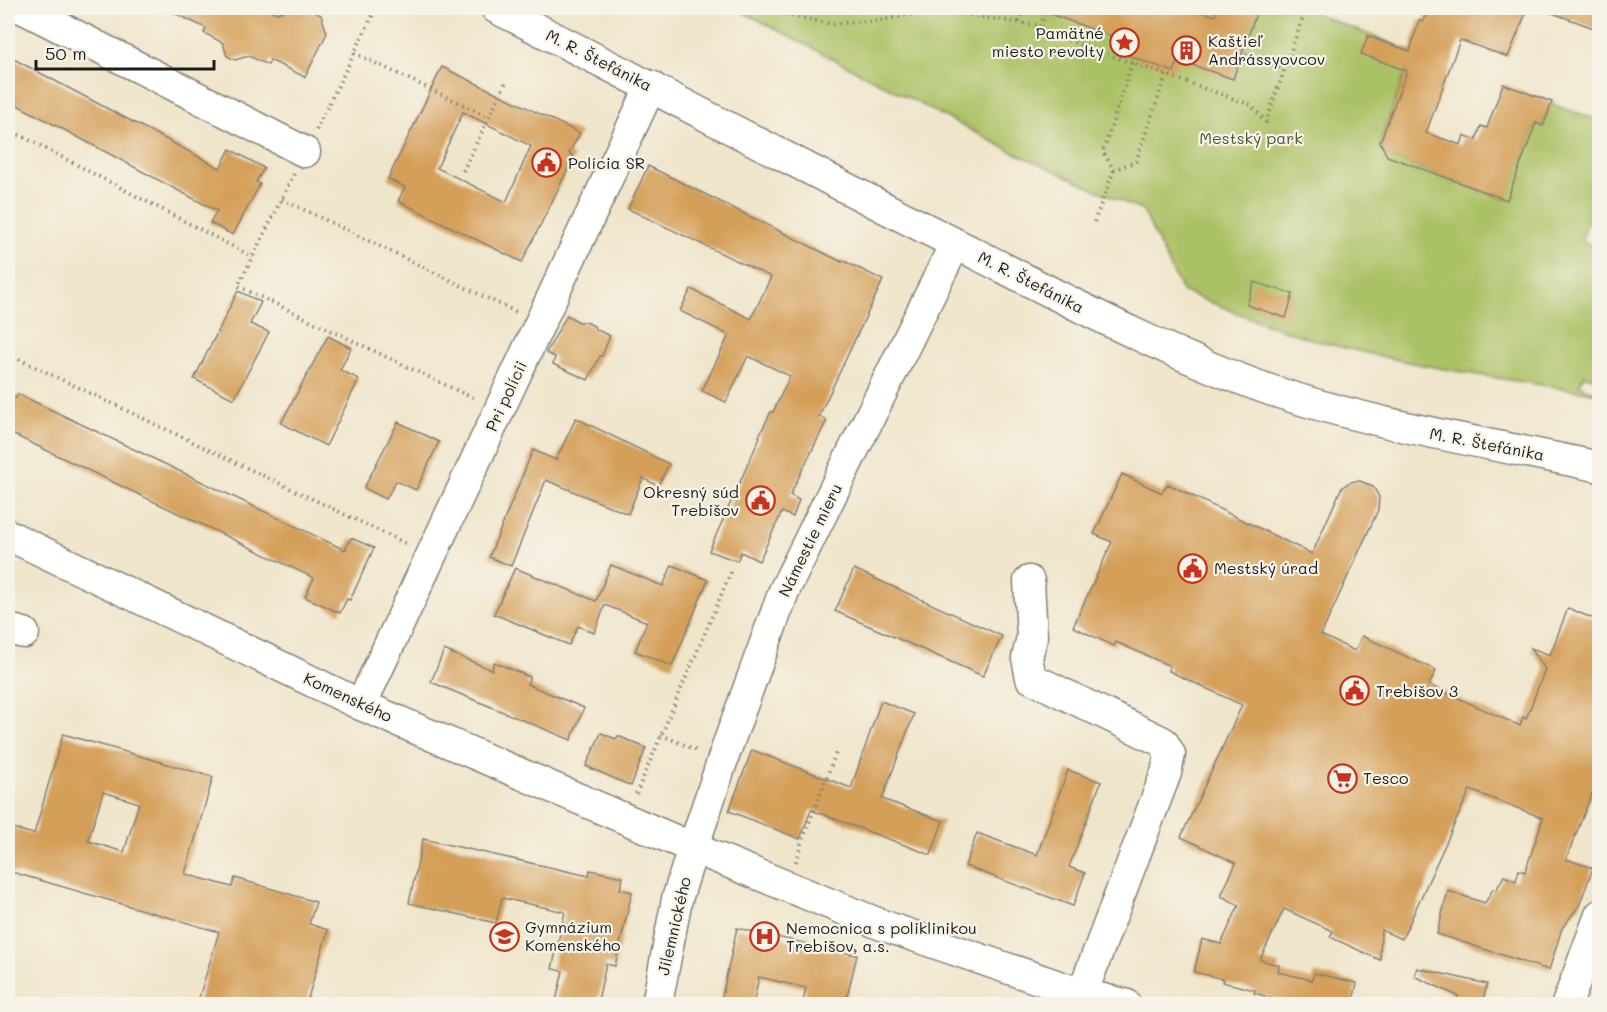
<svg xmlns="http://www.w3.org/2000/svg" width="1607" height="1012" font-family="Mali,sans-serif">
	<style>
		.green { fill: #abc165; stroke: #646e40; stroke-width: 1.5 }
		.building { fill: #d49f59; fill-rule: evenodd }
		.lines { fill: none; stroke-linecap: round; stroke-linejoin: round }
		.minor-casing { stroke: #868073; stroke-width: 33 }
		.path { stroke: #868073; stroke-width: 4; stroke-dasharray: 1.5 4.5; stroke-linecap: butt }
		.minor { stroke: #fff; stroke-width: 30 }
		.labels { text-anchor: middle; stroke-width: 4.5; stroke-linejoin: round; paint-order: stroke }
		.poi-label { font-size: 16px; fill: #1c1c1c; stroke: #f7f3e8; text-anchor: start }
		.street-label { font-size: 16px; fill: #1c1c1c; stroke: #f7f3e8 }
		.park-label { font-size: 16px; fill: #4e5636; stroke: #f7f3e8 }
	</style>
	<rect width="100%" height="100%" fill="#f7f3e8"/>
	<filter id="ink" filterUnits="userSpaceOnUse"><feTurbulence type="fractalNoise" baseFrequency=".0167" numOctaves="2"/><feDisplacementMap in="SourceGraphic" scale="12" xChannelSelector="R" yChannelSelector="G"/><feConvolveMatrix kernelMatrix="1 2 1 2 8 2 1 2 1" color-interpolation-filters="sRGB"/></filter>
	<filter id="wash" filterUnits="userSpaceOnUse"><feTurbulence type="fractalNoise" baseFrequency=".008" numOctaves="4" result="noise"/><feDisplacementMap in="SourceGraphic" scale="24" xChannelSelector="R" yChannelSelector="G"/><feGaussianBlur stdDeviation="1.35" result="paint"/><feColorMatrix in="noise" values="0 0 0 0 0 0 0 0 0 0 0 0 0 0 0 0 0 1.4 0 .05"/><feComposite in="paint" operator="in"/></filter>
	<g filter="url(#wash)">
		<rect width="100%" height="100%" fill="#efe5ca"/>
		<!-- green -->
		<path class="green" d="M735,8H1316L1314,13L1413,52L1380,142L1387,156L1506,200L1536,123L1543,126L1552,102L1557,106L1599,120V135L1596,145L1599,147V193L1581,241L1599,248V369L1597,368L1591,378L1584,375L1579,385L1598,394C1511,380 1423,368 1337,346C1284,333 1233,311 1182,291L1143,211L1013,152Z"/>
		<g id="blocks">
			<!-- building -->
			<g class="building">
				<polygon points="164,8 265,8 277,13 293,8 306,8 321,15 327,33 305,77 270,60 268,65 249,56 235,60 227,56 223,43 204,33 206,28"/>
				<polygon points="1039,8 1192,8 1215,16 1218,8 1258,8 1233,79 1178,60 1174,72 1129,56 1134,44 1039,10"/>
				<polygon points="1428,8 1528,8 1508,57 1460,40 1426,133 1461,145 1464,135 1476,140 1481,126 1487,128 1503,84 1552,102 1543,126 1536,123 1507,200 1387,156 1380,142 1407,71 1361,54 1368,36 1410,51 1419,20 1423,22"/>
				<polygon points="1544,8 1599,8 1599,30 1544,10"/>
				<polygon points="8,56 220,168 230,149 264,168 256,182 260,184 233,235 210,223 217,211 8,100"/>
				<path d="M442,67L580,133L569,153L574,157L522,262L398,201L405,187L388,179ZM463,112L531,146L506,202L437,168Z"/>
				<polygon points="648,166 842,262 842,260 883,280 819,416 827,420 790,495 799,500 793,517 782,512 759,561 741,552 737,561 709,551 760,437 759,436 771,412 773,412 790,376 748,356 726,402 702,391 729,335 680,311 691,289 751,319 771,277 628,209"/>
				<polygon points="1254,282 1293,294 1286,318 1247,305"/>
				<polygon points="238,291 261,302 250,324 269,332 234,399 194,379"/>
				<polygon points="567,315 579,322 586,322 594,326 595,329 610,336 602,356 600,356 588,380 553,364 555,357 546,353"/>
				<polygon points="328,336 351,348 340,370 359,379 326,446 281,423"/>
				<polygon points="8,394 16,398 18,394 345,550 351,538 374,548 350,600 347,599 340,613 305,597 314,578 8,432"/>
				<polygon points="576,418 669,464 658,486 643,478 628,514 546,480 511,566 489,557 533,450 556,460"/>
				<polygon points="398,422 439,442 416,490 396,481 386,499 364,488"/>
				<polygon points="1122,474 1162,493 1168,484 1312,554 1341,489 1348,483 1355,481 1360,481 1370,485 1374,488 1379,497 1378,510 1321,635 1355,651 1362,636 1436,670 1429,685 1520,726 1523,717 1526,719 1545,669 1531,648 1550,655 1568,608 1599,621 1599,776 1566,859 1593,868 1579,906 1562,928 1549,970 1437,934 1448,891 1485,903 1493,889 1496,890 1504,876 1516,881 1519,870 1525,872 1543,818 1470,790 1402,939 1381,930 1380,960 1330,937 1333,931 1284,909 1260,960 1279,965 1278,972 1312,980 1314,973 1357,983 1352,1005 1300,1005 1254,993 1255,990 1222,982 1223,979 1194,972 1202,939 1221,944 1239,905 1221,896 1236,863 1181,837 1242,705 1169,671 1170,666 1116,642 1114,646 1073,627 1112,542 1094,534"/>
				<polygon points="611,565 663,586 672,565 708,580 672,666 635,651 647,622 605,605 594,633 578,626 569,645 494,614 515,568 596,601"/>
				<polygon points="854,569 1002,636 983,676 835,611"/>
				<polygon points="444,650 492,670 494,662 530,677 527,684 584,708 571,740 431,682"/>
				<polygon points="881,701 914,714 882,799 943,821 931,855 811,810 800,839 729,811 752,750 851,788"/>
				<polygon points="601,733 616,739 618,736 646,748 631,786 586,766"/>
				<path d="M63,734L213,777L185,874L232,887L235,878L316,902L309,924L328,930L306,1005H208L198,1001L219,932L8,871V827L34,834ZM103,792L139,803L124,852L88,841Z"/>
				<polygon points="1068,770 1101,782 1069,867 1085,873 1073,906 965,866 977,833 1037,855"/>
				<polygon points="423,839 589,876 590,870 623,877 620,889 632,892 615,966 606,964 597,1005 555,1005 563,971 552,969 565,912 502,898 496,923 409,903"/>
				<polygon points="737,928 857,955 845,1005 802,1005 806,988 759,977 753,1005 720,1005"/>
				<polygon points="1417,968 1487,984 1482,1005 1455,1005 1458,996 1414,976"/>
			</g>
		</g>
	</g>
	<g filter="url(#ink)">
		<use href="#blocks" fill-opacity="0" stroke="#868073" stroke-width="1.5"/>
		<g class="lines">
			<defs>
				<g id="minor">
					<polyline points="22,8 305,152"/>
					<path d="M496,8C658,90 818,175 980,256C1074,304 1170,355 1270,390C1377,426 1489,443 1600,467"/>
					<polyline points="8,535 361,705 693,848 882,925 1082,994 1125,1004"/>
					<polyline points="1029,581 1032,637 1027,658 1031,678 1163,742 1170,754 1166,773 1082,994"/>
					<polyline points="8,629 24,633"/>
					<polyline points="361,705 651,86"/>
					<polyline points="657,1004 677,899 693,848 728,744 784,591 955,244"/>
					<polyline points="1567,1004 1600,915"/>
				</g>
			</defs>
			<!-- minor casing -->
			<use href="#minor" class="minor-casing"/>
			<!-- path -->
			<g class="path">
				<polyline points="769,8 791,16 832,24 881,20 915,14 951,12 1041,26"/>
				<polyline points="1047,8 1039,30 1251,105 1266,122 1306,8"/>
				<polyline points="1019,22 1023,8"/>
				<polyline points="354,53 489,117"/>
				<polyline points="1245,55 1284,69"/>
				<polyline points="1132,63 1103,152 1114,170 1136,161 1166,75"/>
				<polyline points="8,129 253,257"/>
				<polyline points="316,130 373,15"/>
				<polyline points="463,171 506,82"/>
				<polyline points="294,174 238,286 477,400"/>
				<polyline points="282,199 516,312"/>
				<polyline points="1094,222 1114,170"/>
				<polyline points="8,354 409,545"/>
				<polyline points="661,735 699,751"/>
				<polyline points="636,794 732,570"/>
				<polyline points="796,862 801,844 837,750"/>
				<polyline points="1238,1004 1240,996"/>
			</g>
			<!-- minor -->
			<use href="#minor" class="minor"/>
		</g>
	</g>
	<!-- icons -->
	<defs>
		<symbol id="sight-ring" viewBox="-11 -11 22 22"><circle r="9.5" fill="#f7f3e8" stroke="#c8321e" stroke-width="1.5"/><path d="M0-6L1.8-2.2L6-1.7L2.9 1.2L3.7 5.4L0 3.3L-3.7 5.4L-2.9 1.2L-6-1.7L-1.8-2.2Z" fill="#c8321e"/></symbol>
		<symbol id="building-ring" viewBox="-11 -11 22 22"><circle r="9.5" fill="#f7f3e8" stroke="#c8321e" stroke-width="1.5"/><path d="M-4-6H4V6H1V3H-1V6H-4ZM-2.5-4.3h1.7v1.8h-1.7ZM.8-4.3h1.7v1.8H.8ZM-2.5-1h1.7V.8h-1.7ZM.8-1h1.7V.8H.8Z" fill="#c8321e"/></symbol>
		<symbol id="civic-ring" viewBox="-11 -11 22 22"><circle r="9.5" fill="#f7f3e8" stroke="#c8321e" stroke-width="1.5"/><path d="M-.6-6.5H3V-4.5H.6V-3L4-1V1h2V6H-6V1h2V-1L-.6-3ZM-1.2 2.5V6h2.4V2.5Z" fill="#c8321e"/></symbol>
		<symbol id="supermarket-ring" viewBox="-11 -11 22 22"><circle r="9.5" fill="#f7f3e8" stroke="#c8321e" stroke-width="1.5"/><path d="M-6-5.5h2.5l.6 2H6L4.5 2H-2.5L-4.4-4H-6ZM-1.5 3.2a1.3 1.3 0 1 0 .1 0ZM3 3.2a1.3 1.3 0 1 0 .1 0Z" fill="#c8321e"/></symbol>
		<symbol id="school-ring" viewBox="-11 -11 22 22"><circle r="9.5" fill="#f7f3e8" stroke="#c8321e" stroke-width="1.5"/><path d="M0-5L7-2L0 1L-7-2ZM-4 1L0 2.5L4 1V4Q0 6-4 4Z" fill="#c8321e"/></symbol>
		<symbol id="hospital-ring" viewBox="-11 -11 22 22"><circle r="9.5" fill="#f7f3e8" stroke="#c8321e" stroke-width="1.5"/><path d="M-5-5h3v3.5h4V-5h3V5h-3V1.5h-4V5h-3Z" fill="#c8321e"/></symbol>
	</defs>
	<g fill-rule="evenodd">
		<use href="#sight-ring" x="1108" y="26" width="33" height="33"/>
		<use href="#building-ring" x="1170" y="34" width="33" height="33"/>
		<use href="#civic-ring" x="530" y="146" width="33" height="33"/>
		<use href="#civic-ring" x="744" y="484" width="33" height="33"/>
		<use href="#civic-ring" x="1176" y="552" width="33" height="33"/>
		<use href="#civic-ring" x="1338" y="674" width="33" height="33"/>
		<use href="#supermarket-ring" x="1326" y="762" width="33" height="33"/>
		<use href="#school-ring" x="488" y="920" width="33" height="33"/>
		<use href="#hospital-ring" x="748" y="920" width="33" height="33"/>
	</g>
	<g class="labels">
		<!-- poi labels -->
		<g class="poi-label">
			<text x="1104" y="39" text-anchor="end">Pamätné<tspan x="1104" dy="18">miesto revolty</tspan></text>
			<text x="1208" y="47">Kaštieľ<tspan x="1208" dy="18">Andrássyovcov</tspan></text>
			<text x="568" y="169">Polícia SR</text>
			<text x="739" y="498" text-anchor="end">Okresný súd<tspan x="739" dy="18">Trebišov</tspan></text>
			<text x="1214" y="574">Mestský úrad</text>
			<text x="1376" y="697">Trebišov 3</text>
			<text x="1363" y="784">Tesco</text>
			<text x="525" y="933">Gymnázium<tspan x="525" dy="18">Komenského</tspan></text>
			<text x="786" y="934">Nemocnica s poliklinikou<tspan x="786" dy="18">Trebišov, a.s.</tspan></text>
		</g>
		<!-- street labels -->
		<g class="street-label">
			<text transform="translate(599 60) rotate(27)" y="6">M. R. Štefánika</text>
			<text transform="translate(1031 282) rotate(27)" y="6">M. R. Štefánika</text>
			<text transform="translate(506 396) rotate(-65)" y="6">Pri polícii</text>
			<text transform="translate(1487 444) rotate(11)" y="6">M. R. Štefánika</text>
			<text transform="translate(810 540) rotate(-64)" y="6">Námestie mieru</text>
			<text transform="translate(348 697) rotate(25)" y="6">Komenského</text>
			<text transform="translate(674 926) rotate(-77)" y="6">Jilemnického</text>
		</g>
		<!-- park labels -->
		<g class="park-label">
			<text x="1251" y="144">Mestský park</text>
		</g>
	</g>
	<!-- margin -->
	<rect width="1607" height="1012" fill="none" stroke="#f7f3e8" stroke-width="30"/>
	<!-- scale -->
	<path d="M36 60v9h178v-9" fill="none" stroke="#1c1c1c" stroke-width="3"/>
	<text x="45" y="60" font-size="18" fill="#1c1c1c" stroke="#f7f3e8" stroke-width="4.5" paint-order="stroke">50 m</text>
</svg>
